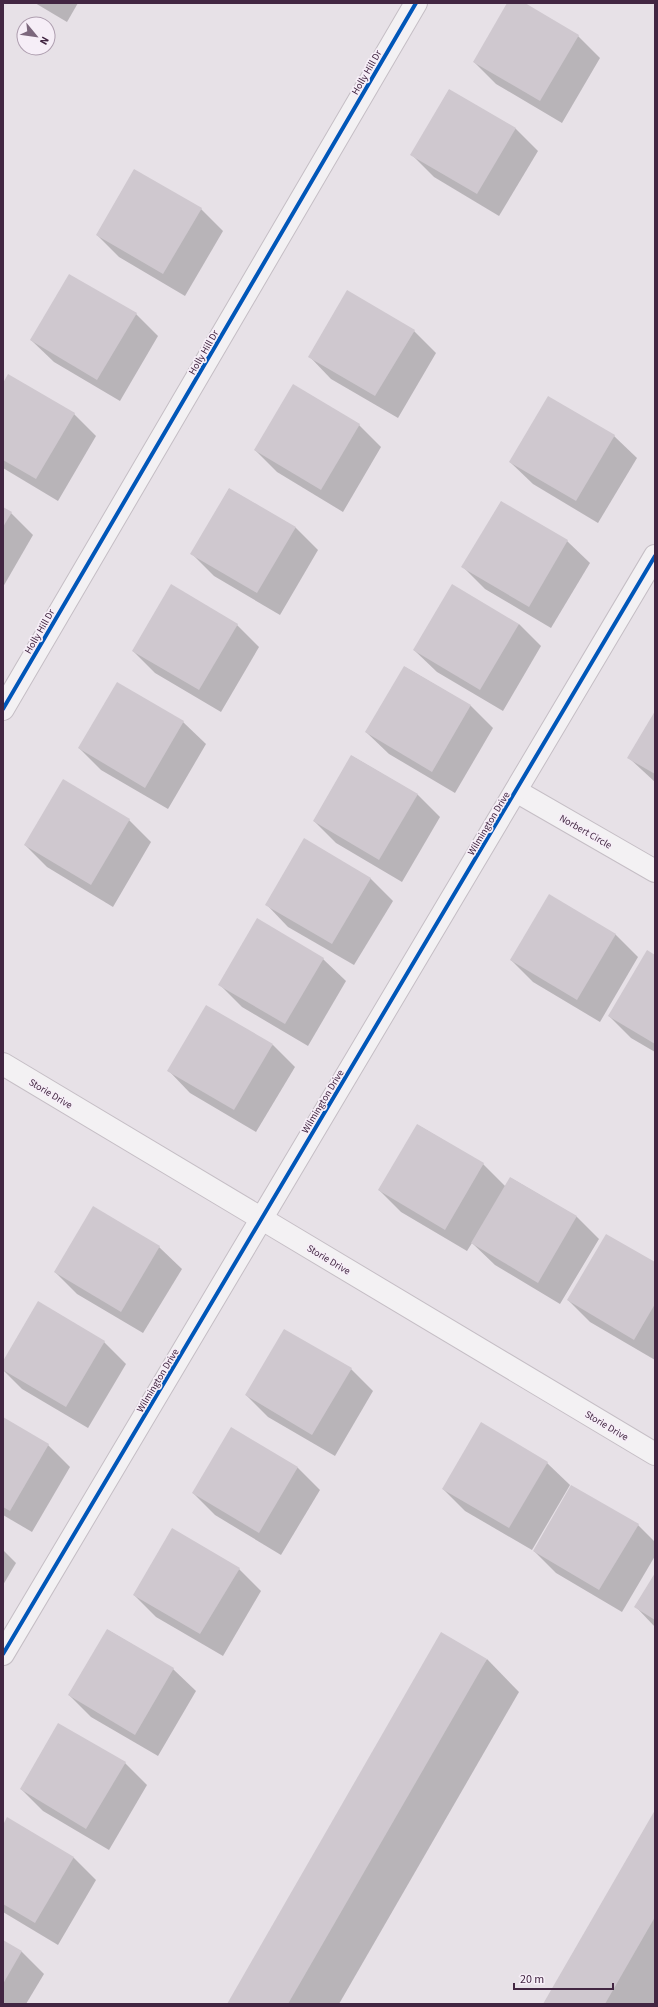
<svg xmlns="http://www.w3.org/2000/svg" width="658" height="2007" font-family="'Source Sans 3',sans-serif">
	<style>
		.shadow { fill: #0003 }
		.building { fill: #cfc8cf }
		.lines { fill: none; stroke-linecap: round; stroke-linejoin: round }
		.minor-casing { stroke: #c5bec5; stroke-width: 24 }
		.minor { stroke: #f3f1f3; stroke-width: 22 }
		.cycleway-casing { stroke: #f6eef7; stroke-width: 6 }
		.cycleway { stroke: #0057b8; stroke-width: 4 }
		.labels { text-anchor: middle; stroke-width: 3.5; stroke-linejoin: round; paint-order: stroke }
		.street-label { font-size: 10px; fill: #422642; stroke: #f6eef7 }
	</style>
	<rect width="100%" height="100%" fill="#e7e1e7"/>
	<!-- shadow -->
	<g class="shadow">
		<polygon points="35,3 78,3 67,22"/>
		<polygon points="509,3 523,3 578,36 600,58 562,123 496,84 474,62"/>
		<polygon points="449,90 516,129 538,151 499,216 434,177 412,155"/>
		<polygon points="201,209 223,231 185,296 119,257 97,235"/>
		<polygon points="136,314 158,336 120,401 54,362 31,340"/>
		<polygon points="414,331 436,353 398,418 331,379 309,356"/>
		<polygon points="3,384 74,414 96,436 58,501 3,468"/>
		<polygon points="359,425 381,447 343,512 277,472 255,450"/>
		<polygon points="614,436 637,458 598,523 533,484 510,462"/>
		<polygon points="229,489 296,528 318,550 280,615 214,576 192,554"/>
		<polygon points="501,502 567,541 590,563 551,628 485,589 463,567"/>
		<polygon points="3,508 11,513 33,535 3,587"/>
		<polygon points="519,624 541,646 503,711 437,672 414,650"/>
		<polygon points="237,625 259,647 221,712 155,673 133,651"/>
		<polygon points="405,667 471,706 493,728 455,793 389,754 366,732"/>
		<polygon points="655,713 655,782 629,758"/>
		<polygon points="183,722 206,744 168,809 101,770 79,748"/>
		<polygon points="352,756 418,795 440,817 402,882 336,843 314,821"/>
		<polygon points="129,820 151,842 113,907 47,867 25,845"/>
		<polygon points="370,878 393,901 354,965 288,927 266,904"/>
		<polygon points="549,896 616,935 638,957 600,1022 533,982 511,960"/>
		<polygon points="655,956 655,1052 631,1038 609,1016"/>
		<polygon points="323,959 346,981 308,1046 242,1007 219,984"/>
		<polygon points="273,1045 295,1067 256,1132 190,1093 168,1070"/>
		<polygon points="418,1125 483,1164 506,1187 511,1178 577,1217 599,1239 560,1304 495,1265 472,1243 467,1251 401,1212 379,1190"/>
		<polygon points="159,1247 182,1269 143,1333 77,1294 55,1272"/>
		<polygon points="655,1263 655,1360 590,1322 568,1300"/>
		<polygon points="104,1342 126,1364 88,1428 22,1389 3,1370 3,1363"/>
		<polygon points="351,1369 373,1391 335,1456 268,1417 246,1395"/>
		<polygon points="3,1418 48,1445 70,1467 32,1532 3,1515"/>
		<polygon points="231,1429 298,1468 320,1490 281,1555 215,1515 193,1493"/>
		<polygon points="547,1463 570,1485 532,1550 465,1511 443,1489"/>
		<polygon points="638,1525 655,1542 655,1556 622,1612 556,1573 534,1551"/>
		<polygon points="3,1550 16,1563 3,1585"/>
		<polygon points="239,1569 261,1591 223,1656 156,1617 134,1595"/>
		<polygon points="655,1575 655,1627 636,1607"/>
		<polygon points="108,1630 173,1669 196,1691 158,1756 91,1717 69,1695"/>
		<polygon points="487,1659 519,1692 339,2004 228,2004"/>
		<polygon points="125,1763 147,1785 109,1850 43,1811 21,1789"/>
		<polygon points="655,1812 655,2004 544,2004"/>
		<polygon points="8,1819 74,1858 96,1880 58,1945 3,1912 3,1827"/>
		<polygon points="3,1941 22,1952 44,1974 26,2004 3,2004"/>
	</g>
	<!-- building -->
	<g class="building">
		<polygon points="507,3 525,3 579,35 540,101 473,62"/>
		<polygon points="449,89 516,128 477,194 410,155"/>
		<polygon points="134,169 202,208 163,274 96,235"/>
		<polygon points="69,274 137,313 97,380 30,340"/>
		<polygon points="347,290 415,330 375,396 308,357"/>
		<polygon points="8,374 75,413 36,479 3,460 3,383"/>
		<polygon points="293,384 360,424 321,490 254,450"/>
		<polygon points="548,396 615,435 576,501 509,462"/>
		<polygon points="229,488 296,527 257,593 190,554"/>
		<polygon points="501,501 568,540 529,607 461,567"/>
		<polygon points="3,507 12,512 3,527"/>
		<polygon points="171,584 238,624 199,690 132,651"/>
		<polygon points="452,584 519,624 480,690 413,650"/>
		<polygon points="404,666 471,705 432,772 365,732"/>
		<polygon points="117,682 184,721 145,788 78,748"/>
		<polygon points="655,711 655,774 627,758"/>
		<polygon points="351,755 418,794 379,860 313,821"/>
		<polygon points="63,779 130,819 91,885 24,845"/>
		<polygon points="304,838 371,878 332,944 265,905"/>
		<polygon points="549,894 616,934 577,1000 510,960"/>
		<polygon points="257,918 324,958 285,1024 218,985"/>
		<polygon points="647,950 655,955 655,1044 608,1016"/>
		<polygon points="206,1005 273,1044 234,1110 167,1071"/>
		<polygon points="417,1124 484,1163 445,1230 378,1190"/>
		<polygon points="510,1177 577,1216 538,1283 471,1243"/>
		<polygon points="93,1206 160,1246 121,1312 54,1272"/>
		<polygon points="606,1234 655,1262 655,1304 634,1340 567,1300"/>
		<polygon points="38,1301 105,1341 66,1407 3,1370 3,1361"/>
		<polygon points="284,1329 352,1368 312,1435 245,1395"/>
		<polygon points="3,1417 49,1444 10,1511 3,1507"/>
		<polygon points="481,1422 548,1462 509,1528 442,1489"/>
		<polygon points="231,1427 298,1467 259,1533 192,1493"/>
		<polygon points="571,1485 639,1524 599,1590 533,1551"/>
		<polygon points="172,1528 240,1568 200,1634 133,1595"/>
		<polygon points="655,1573 655,1620 634,1607"/>
		<polygon points="107,1629 174,1668 135,1735 68,1695"/>
		<polygon points="441,1632 487,1659 288,2004 227,2004"/>
		<polygon points="58,1723 126,1762 86,1829 20,1789"/>
		<polygon points="655,1810 655,1917 605,2004 543,2004"/>
		<polygon points="7,1817 74,1857 35,1923 3,1904 3,1825"/>
		<polygon points="3,1940 22,1951 3,1984"/>
	</g>
	<g class="lines">
		<defs>
			<g id="minor">
				<polyline points="3,709 416,3"/>
				<polyline points="516,791 655,871"/>
				<polyline points="3,1064 655,1454"/>
				<polyline points="3,1654 655,556"/>
			</g>
		</defs>
		<!-- minor casing -->
		<use href="#minor" class="minor-casing"/>
		<!-- minor -->
		<use href="#minor" class="minor"/>
		<defs>
			<g id="cycleway">
				<polyline points="3,709 416,3"/>
				<polyline points="3,1654 655,556"/>
			</g>
		</defs>
		<!-- cycleway casing -->
		<use href="#cycleway" class="cycleway-casing"/>
		<!-- cycleway -->
		<use href="#cycleway" class="cycleway"/>
	</g>
	<g class="labels">
		<!-- street labels -->
		<g class="street-label">
			<text transform="translate(366 72) rotate(-60)" y="4">Holly Hill Dr</text>
			<text transform="translate(203 352) rotate(-60)" y="4">Holly Hill Dr</text>
			<text transform="translate(39 631) rotate(-60)" y="4">Holly Hill Dr</text>
			<text transform="translate(488 823) rotate(-59)" y="4">Wilmington Drive</text>
			<text transform="translate(586 831) rotate(30)" y="4">Norbert Circle</text>
			<text transform="translate(51 1093) rotate(31)" y="4">Storie Drive</text>
			<text transform="translate(322 1101) rotate(-59)" y="4">Wilmington Drive</text>
			<text transform="translate(329 1259) rotate(31)" y="4">Storie Drive</text>
			<text transform="translate(157 1380) rotate(-59)" y="4">Wilmington Drive</text>
			<text transform="translate(607 1425) rotate(31)" y="4">Storie Drive</text>
		</g>
	</g>
	<!-- border -->
	<rect width="658" height="2007" fill="none" stroke="#422642" stroke-width="8"/>
	<!-- north arrow -->
	<g transform="translate(36 36) rotate(119)"><circle r="19" fill="#f6eef7" stroke="#ae9eaf"/>
	<path d="M0-3L7 15L0 10L-7 15Z" fill="#7c677c"/>
	<text y="-6" font-size="11" font-weight="bold" text-anchor="middle" fill="#422642">N</text>
	</g>
	<!-- scale -->
	<path d="M514 1983v6h99v-6" fill="none" stroke="#422642" stroke-width="2"/>
	<text x="520" y="1983" font-size="12" fill="#422642" stroke="#f6eef7" stroke-width="3" paint-order="stroke">20 m</text>
</svg>
